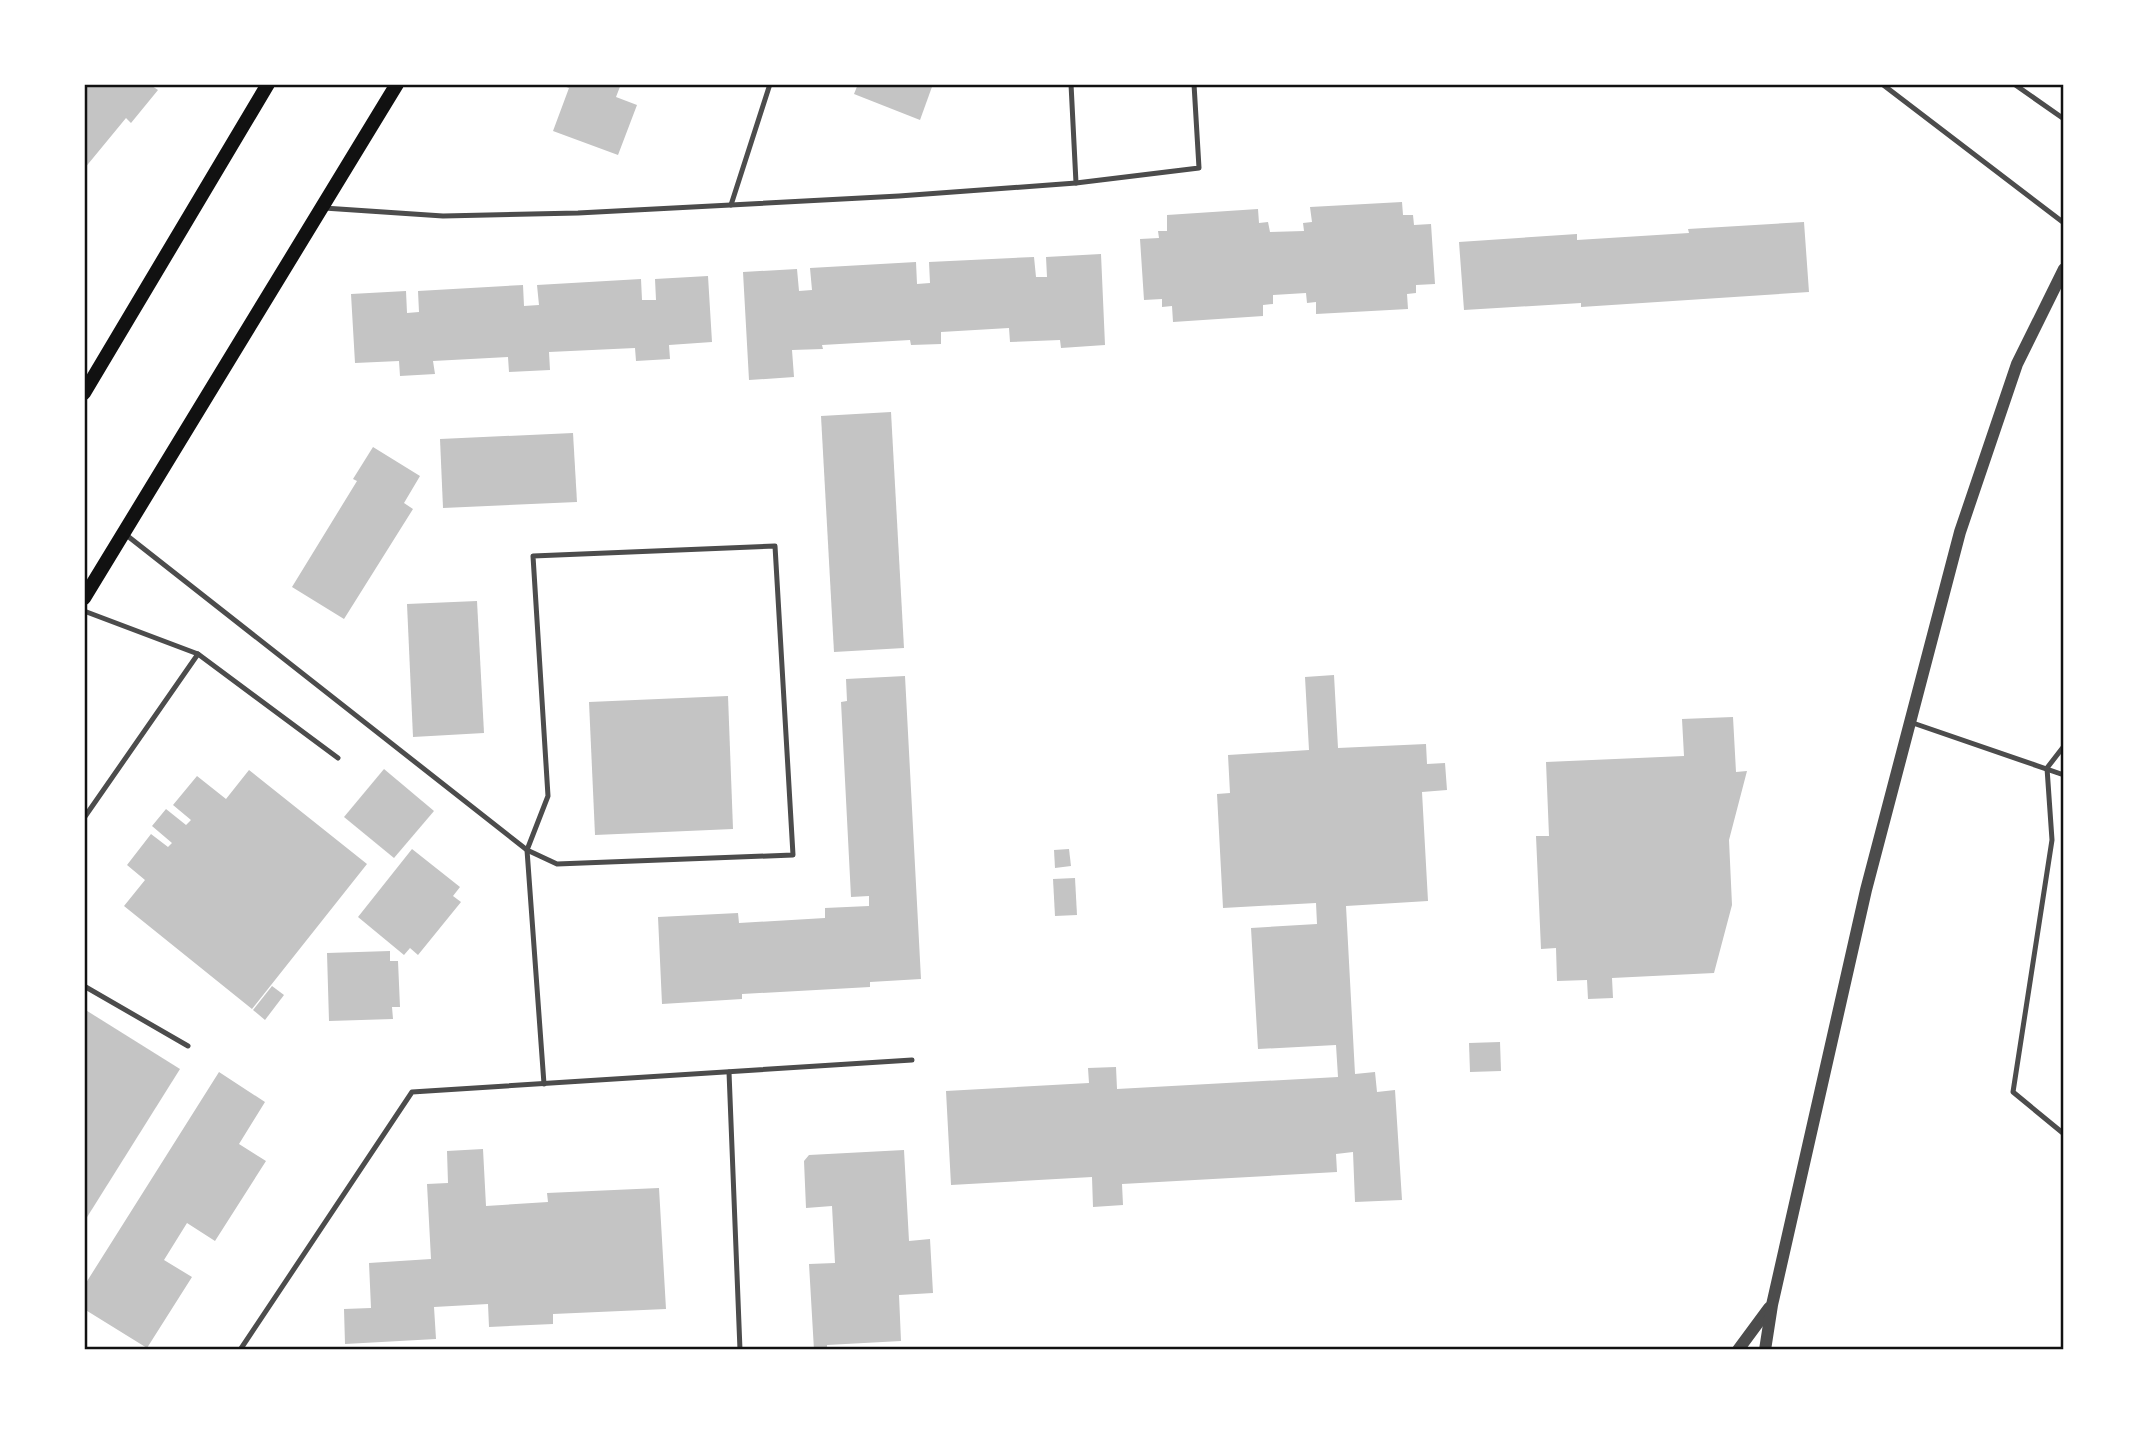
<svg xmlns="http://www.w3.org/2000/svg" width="2148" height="1434" font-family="'Open Sans',sans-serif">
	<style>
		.building { fill: #c4c4c4 }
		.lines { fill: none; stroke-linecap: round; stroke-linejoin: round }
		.service { stroke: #4c4c4c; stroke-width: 5 }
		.tertiary { stroke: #4c4c4c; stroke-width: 12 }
		.secondary { stroke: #111; stroke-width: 14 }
		.neatline { fill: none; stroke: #111; stroke-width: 2.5 }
	</style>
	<rect width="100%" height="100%" fill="#fff"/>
	<!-- building -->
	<g class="building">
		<polygon points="84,84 154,84 152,86 158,90 131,123 126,118 84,169"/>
		<polygon points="558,84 621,84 616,97 637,105 618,155 553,131 569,88"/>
		<polygon points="858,84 933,84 920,120 854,94"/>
		<polygon points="1402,202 1403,215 1413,215 1414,225 1431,224 1435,284 1416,285 1416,293 1407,294 1408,309 1316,314 1316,302 1307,303 1306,293 1273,295 1273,304 1263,305 1263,316 1173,322 1172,306 1162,307 1162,299 1144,300 1140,239 1159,238 1158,231 1167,231 1167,215 1258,209 1259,223 1268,222 1270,232 1304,231 1303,223 1312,222 1310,207"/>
		<polygon points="1804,222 1809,292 1581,307 1581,303 1464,310 1459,242 1577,234 1577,240 1689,233 1688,229"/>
		<polygon points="1101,254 1105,345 1061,348 1060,340 1010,342 1009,328 941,332 941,344 911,345 910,340 822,345 823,349 792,350 794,377 749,380 743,272 797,269 799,291 812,290 810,268 916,262 917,284 930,283 929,262 1034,257 1036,277 1047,277 1046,257"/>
		<polygon points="708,276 712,342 669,345 670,359 636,361 635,348 549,352 550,370 509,372 508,357 433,361 435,374 400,376 399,361 355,363 351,294 406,291 407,313 419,312 418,291 523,285 524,306 539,305 537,285 641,279 642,300 656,300 655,279"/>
		<polygon points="891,412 904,648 834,652 821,416"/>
		<polygon points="573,433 577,502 443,508 440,439"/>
		<polygon points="373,447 420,476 404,503 413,509 344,619 292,587 357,481 353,479"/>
		<polygon points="477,601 484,733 413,737 407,604"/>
		<polygon points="1334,675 1338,748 1426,744 1427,764 1445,763 1447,790 1422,792 1428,901 1346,906 1355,1074 1375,1072 1377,1092 1395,1090 1402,1200 1355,1202 1353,1152 1336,1154 1337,1172 1122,1184 1123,1205 1093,1207 1092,1177 951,1185 946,1091 1089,1083 1088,1068 1116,1067 1117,1089 1338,1077 1336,1045 1258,1049 1251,928 1317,924 1316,903 1223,908 1217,794 1230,793 1228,755 1309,750 1305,677"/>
		<polygon points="905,676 921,979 870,982 870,987 742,994 742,999 662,1004 658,917 738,913 739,923 825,918 825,908 869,906 869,896 851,897 841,702 847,701 846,679"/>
		<polygon points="728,696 733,829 595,835 589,702"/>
		<polygon points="1733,717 1736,772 1747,771 1729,840 1732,905 1714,973 1612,978 1613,998 1588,999 1587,980 1557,981 1556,948 1541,949 1536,836 1549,836 1546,762 1684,756 1682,719"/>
		<polygon points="384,769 434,811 394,858 344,817"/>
		<polygon points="249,770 367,864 252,1009 124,906 145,880 127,865 151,834 168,847 172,843 152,826 166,809 186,825 191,820 173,805 197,776 226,799"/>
		<polygon points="412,849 460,887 453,896 461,902 418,955 410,948 404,955 358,917"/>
		<polygon points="1069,849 1071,866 1055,868 1054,850"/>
		<polygon points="1075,878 1077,915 1055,916 1053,879"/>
		<polygon points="390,951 390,961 398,961 400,1007 392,1007 393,1019 329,1021 327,953"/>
		<polygon points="272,986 284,995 265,1020 253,1010"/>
		<polygon points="84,1009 180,1069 84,1222"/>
		<polygon points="1500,1042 1501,1071 1470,1072 1469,1043"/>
		<polygon points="219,1072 265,1102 239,1144 266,1161 215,1241 187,1223 164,1260 192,1277 147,1348 84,1309 84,1286"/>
		<polygon points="483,1149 486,1206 548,1202 547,1193 659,1188 666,1309 553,1314 553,1324 489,1327 488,1304 434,1307 436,1339 345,1344 344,1309 371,1308 369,1263 431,1259 427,1184 448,1183 447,1151"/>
		<polygon points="904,1150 909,1241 930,1239 933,1293 899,1295 901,1341 827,1345 827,1349 814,1350 809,1264 835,1263 832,1206 806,1208 804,1161 809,1155"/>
	</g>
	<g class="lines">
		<!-- service -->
		<g class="service">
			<polyline points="1071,84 1076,183"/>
			<polyline points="1882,84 2064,223"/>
			<polyline points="2014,84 2064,119"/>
			<polyline points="731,205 770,84"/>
			<polyline points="324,208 443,216 578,213 899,196 1076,183 1199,168 1194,84"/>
			<polyline points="125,534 527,850 544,1084"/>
			<polygon points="775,546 793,855 557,864 527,850 548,796 533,556"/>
			<polyline points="84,611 198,654 338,758"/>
			<polyline points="1910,722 2064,775"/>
			<polyline points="2064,746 2047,768 2052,840 2013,1092 2064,1134"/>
			<polyline points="84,818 198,654"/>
			<polyline points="84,986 188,1046"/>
			<polyline points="729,1072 740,1350"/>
			<polyline points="240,1350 412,1092 912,1060"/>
		</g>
		<!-- tertiary -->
		<g class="tertiary">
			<polyline points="1738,1350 1769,1308"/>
			<polyline points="1765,1350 1772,1305 1866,890 1960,532 2017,364 2064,269"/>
		</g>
		<!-- secondary -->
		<g class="secondary">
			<polyline points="84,393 268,84"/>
			<polyline points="84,598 397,84"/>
		</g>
	</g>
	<!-- border -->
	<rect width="2148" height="1434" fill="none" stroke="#ffffff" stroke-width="172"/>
	<rect x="86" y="86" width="1976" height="1262" class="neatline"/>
</svg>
